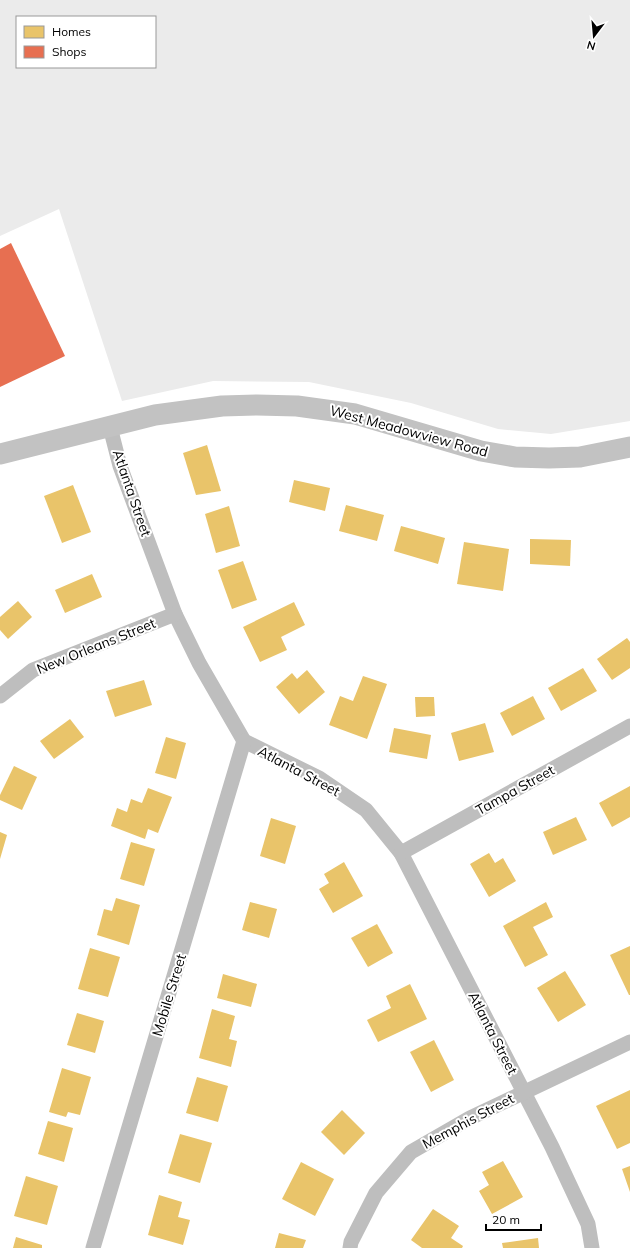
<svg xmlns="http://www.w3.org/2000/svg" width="630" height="1248" font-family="Mulish,sans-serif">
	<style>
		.green { fill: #ebebeb; fill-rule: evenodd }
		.homes { fill: #e9c46a }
		.shops { fill: #e76f51 }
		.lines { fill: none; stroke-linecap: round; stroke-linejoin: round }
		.street { stroke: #bebebe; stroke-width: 15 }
		.secondary { stroke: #c2c2c2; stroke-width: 21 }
		.labels { text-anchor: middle; stroke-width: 4; stroke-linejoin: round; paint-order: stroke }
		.street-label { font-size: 14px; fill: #000; stroke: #fff }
	</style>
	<rect width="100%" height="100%" fill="#fff"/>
	<!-- green -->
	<path class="green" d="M0,0H630V421L551,434L498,429L411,403L309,382L213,381L122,401L59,209L0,236ZM17,17H155V67H17Z"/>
	<!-- homes -->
	<g class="homes">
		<polygon points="207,445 221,491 196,495 183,453"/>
		<polygon points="294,480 330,488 325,511 289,502"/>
		<polygon points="73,485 91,532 62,543 44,496"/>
		<polygon points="346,505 384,515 377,541 339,531"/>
		<polygon points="229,506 240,546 216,553 205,514"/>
		<polygon points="401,526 445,538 438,564 394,551"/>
		<polygon points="530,539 571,540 570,566 530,564"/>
		<polygon points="464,542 509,549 503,591 457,584"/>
		<polygon points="243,561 257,600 232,609 218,570"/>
		<polygon points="92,574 102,597 65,613 55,590"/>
		<polygon points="18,601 32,617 8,639 0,630 0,617"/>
		<polygon points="294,602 305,625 281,637 287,650 260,662 243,627"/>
		<polygon points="627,638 630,642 630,668 612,680 597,659"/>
		<polygon points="583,668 597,691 561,711 548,688"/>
		<polygon points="307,670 325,692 299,714 276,687 292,673 297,679"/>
		<polygon points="363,676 387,684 367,739 329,725 340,696 353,701"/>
		<polygon points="144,680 152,705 115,717 106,691"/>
		<polygon points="533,696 545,719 512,736 500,713"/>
		<polygon points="415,697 434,697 435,716 416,717"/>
		<polygon points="70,719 84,737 54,759 40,741"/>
		<polygon points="485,723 494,752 459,761 451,733"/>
		<polygon points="394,728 431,735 427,759 389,752"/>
		<polygon points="166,737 186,743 176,779 155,773"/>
		<polygon points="14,766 37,777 22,810 0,800 0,795"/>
		<polygon points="630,786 630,817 612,827 599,803"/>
		<polygon points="148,788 172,797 158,833 148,829 145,839 111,826 117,808 127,812 131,799 142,803"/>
		<polygon points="576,817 587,840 553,855 543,832"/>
		<polygon points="271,818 296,826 285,864 260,856"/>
		<polygon points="0,832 7,835 0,859"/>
		<polygon points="131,842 155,849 144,886 120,879"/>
		<polygon points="489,853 495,863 503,858 516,881 489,897 470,864"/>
		<polygon points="344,862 363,896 333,913 319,889 329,883 324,874"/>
		<polygon points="116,898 140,905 129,945 97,935 104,909 112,911"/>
		<polygon points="250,902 277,909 269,938 242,930"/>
		<polygon points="546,902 553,917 533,927 548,955 525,967 503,926"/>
		<polygon points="377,924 393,953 368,967 351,938"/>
		<polygon points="630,946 630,995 629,995 610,955"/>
		<polygon points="90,948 120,957 108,997 78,989"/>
		<polygon points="565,971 586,1005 558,1022 537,988"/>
		<polygon points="223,974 257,984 251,1007 217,998"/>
		<polygon points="410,984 427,1019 378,1042 367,1020 391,1008 386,996"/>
		<polygon points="212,1009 235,1016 229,1039 237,1041 231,1067 199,1058"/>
		<polygon points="77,1013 104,1021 95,1053 67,1045"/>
		<polygon points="434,1040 454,1080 431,1092 410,1052"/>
		<polygon points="62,1068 91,1077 80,1115 68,1112 66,1117 49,1112"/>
		<polygon points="197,1077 228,1086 218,1122 186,1113"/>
		<polygon points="630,1090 630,1143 617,1149 596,1106"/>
		<polygon points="342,1110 365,1133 344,1155 321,1132"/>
		<polygon points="48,1121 73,1128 64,1162 38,1154"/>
		<polygon points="180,1134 212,1143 200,1183 168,1173"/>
		<polygon points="503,1161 523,1197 492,1214 479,1191 489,1185 482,1172"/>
		<polygon points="301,1162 334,1179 315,1216 282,1199"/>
		<polygon points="630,1166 630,1192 622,1169"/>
		<polygon points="26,1176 58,1186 47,1225 14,1216"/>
		<polygon points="159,1195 182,1202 178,1217 190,1220 183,1245 148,1235"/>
		<polygon points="433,1209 459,1226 451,1238 463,1246 462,1248 422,1248 411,1240"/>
		<polygon points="279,1233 306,1240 303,1248 275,1248"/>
		<polygon points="16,1237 42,1245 42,1248 13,1248"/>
		<polygon points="538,1238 539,1248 503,1248 502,1243"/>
	</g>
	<!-- shops -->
	<polygon class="shops" points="11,243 65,356 0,387 0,249"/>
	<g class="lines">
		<!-- street -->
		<g class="street">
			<polyline points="110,427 120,466 175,614 199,663 244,741 319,778 366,810 401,853 552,1147 588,1224 592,1248"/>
			<polyline points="0,696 33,670 175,614"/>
			<polyline points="401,853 630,726"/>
			<polyline points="93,1248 244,741"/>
			<polyline points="350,1248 351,1242 376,1193 411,1152 470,1118 630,1042"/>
		</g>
		<!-- secondary -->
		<polyline class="secondary" points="0,454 155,415 222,406 257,405 297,406 355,414 481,451 515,457 549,458 580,457 630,447"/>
	</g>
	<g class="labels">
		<!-- street labels -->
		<g class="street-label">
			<text transform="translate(409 431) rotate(15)" y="5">West Meadowview Road</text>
			<text transform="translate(132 493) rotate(71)" y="5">Atlanta Street</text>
			<text transform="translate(96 646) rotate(-22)" y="5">New Orleans Street</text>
			<text transform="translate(299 771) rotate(28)" y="5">Atlanta Street</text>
			<text transform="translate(515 790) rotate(-29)" y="5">Tampa Street</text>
			<text transform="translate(169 995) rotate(-73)" y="5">Mobile Street</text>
			<text transform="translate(493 1033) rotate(63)" y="5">Atlanta Street</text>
			<text transform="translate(468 1121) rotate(-28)" y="5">Memphis Street</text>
		</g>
	</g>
	<!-- legend -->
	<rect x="16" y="16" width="140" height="52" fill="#ffffff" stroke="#999999"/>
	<rect x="24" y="26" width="20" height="12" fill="#e9c46a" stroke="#999999"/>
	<text x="52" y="36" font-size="12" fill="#000000">Homes</text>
	<rect x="24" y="46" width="20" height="12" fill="#e76f51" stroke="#999999"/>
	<text x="52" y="56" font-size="12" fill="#000000">Shops</text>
	<!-- north arrow -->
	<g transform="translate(594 36) rotate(196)" stroke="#ffffff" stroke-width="3" paint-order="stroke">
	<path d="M0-3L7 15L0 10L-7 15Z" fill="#000000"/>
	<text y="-6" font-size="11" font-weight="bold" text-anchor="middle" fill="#000000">N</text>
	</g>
	<!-- scale -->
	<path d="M486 1224v6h55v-6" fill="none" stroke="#000000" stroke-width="2"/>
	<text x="492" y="1224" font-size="12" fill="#000000" stroke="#ffffff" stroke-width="3" paint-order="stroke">20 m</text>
</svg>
